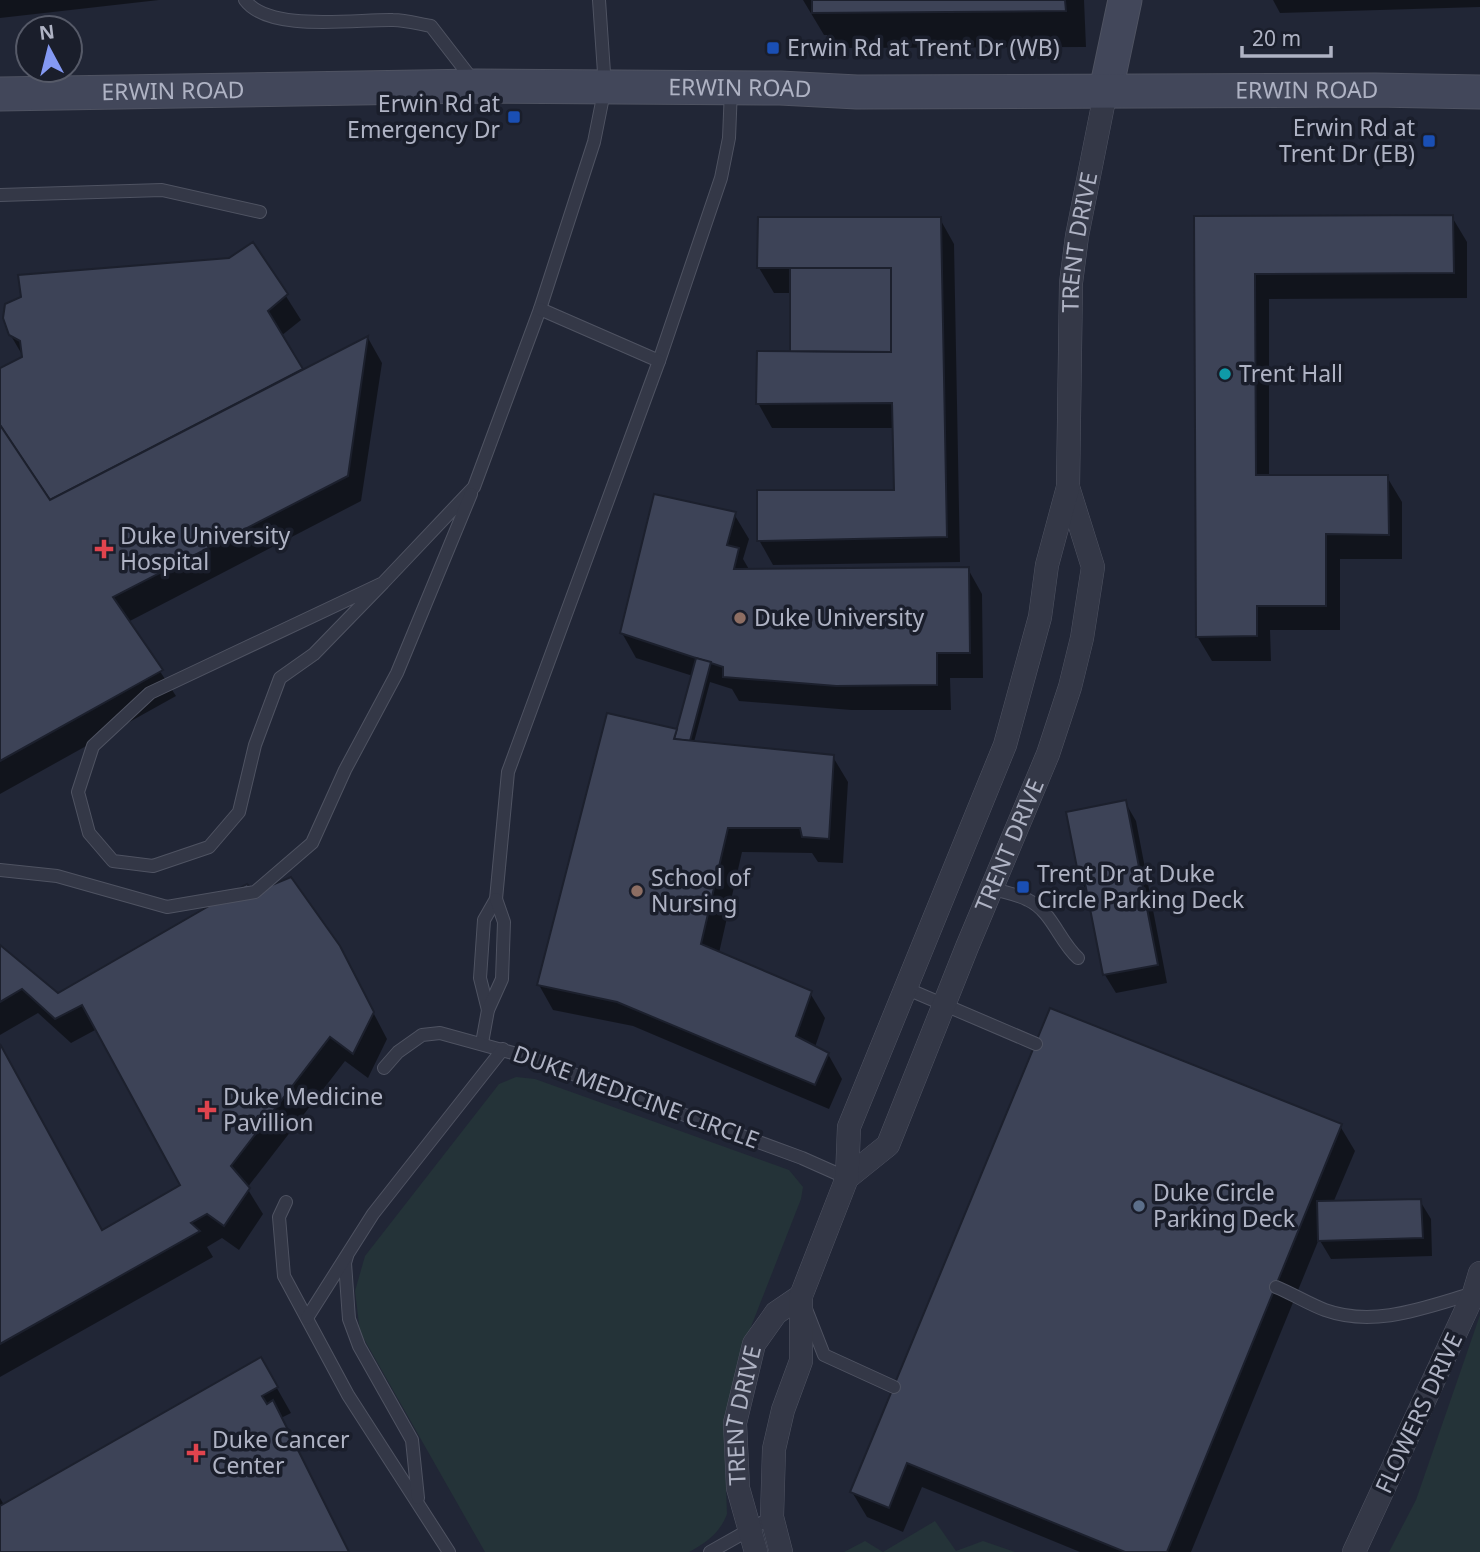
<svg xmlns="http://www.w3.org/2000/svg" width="1480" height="1552" font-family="'Noto Sans',sans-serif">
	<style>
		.green { fill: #243338 }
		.shadow { fill: #0007 }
		.building { fill: #3d4357; stroke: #1c202d; stroke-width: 2 }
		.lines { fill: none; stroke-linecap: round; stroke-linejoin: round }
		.service-casing { stroke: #4f5362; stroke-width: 14 }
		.minor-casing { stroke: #4f5362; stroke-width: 24 }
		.secondary-casing { stroke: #4f5362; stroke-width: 35 }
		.service { stroke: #343847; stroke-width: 12 }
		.minor { stroke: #343847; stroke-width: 23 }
		.secondary { stroke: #42475a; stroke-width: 33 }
		.transit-dot { fill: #1a4fb4; stroke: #1a1e2b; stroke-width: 2.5 }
		.culture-dot { fill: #0f9aa8; stroke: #1a1e2b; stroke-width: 2.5 }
		.health-dot { fill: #e0444e; stroke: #1a1e2b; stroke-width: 2.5 }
		.education-dot { fill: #8d6e63; stroke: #1a1e2b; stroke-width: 2.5 }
		.service-dot { fill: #5c6f8a; stroke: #1a1e2b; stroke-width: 2.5 }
		.labels { text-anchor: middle; stroke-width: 7; stroke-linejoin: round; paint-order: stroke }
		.poi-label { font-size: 23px; fill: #afb3c4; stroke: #1a1e2b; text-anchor: start }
		.street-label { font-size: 23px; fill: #afb3c4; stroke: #1a1e2b }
	</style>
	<rect width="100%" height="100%" fill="#212636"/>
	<!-- green -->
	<g class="green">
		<path d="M516,1077L535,1079L789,1170L803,1187L801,1199L738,1360L724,1432L727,1514C720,1533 706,1543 689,1552H485L360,1332L355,1291L365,1256L499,1084Z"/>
		<polygon points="1480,1315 1480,1552 1389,1552 1416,1500"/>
		<polygon points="935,1521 956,1551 983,1541 1015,1552 844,1552 865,1541 883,1552"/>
	</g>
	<!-- shadow -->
	<g class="shadow">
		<polygon points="0,0 159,0 0,18"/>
		<polygon points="803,0 1084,0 1086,47 835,48 827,35 824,35"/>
		<polygon points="1273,0 1480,0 1480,7 1280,13"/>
		<polygon points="1452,217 1467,242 1467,298 1269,299 1269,477 1387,477 1402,502 1402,559 1340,559 1340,630 1270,630 1271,661 1212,661 1197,636 1195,218"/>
		<polygon points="940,219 954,244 960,562 773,565 759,540 896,491 894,428 772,428 758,403 794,353 792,293 774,293 759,268"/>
		<polygon points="253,244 301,320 281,336 303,372 368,338 382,363 361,501 128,622 176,696 0,794 0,370 24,358 10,334 230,259"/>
		<polygon points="734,514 749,539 743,559 750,571 968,569 982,594 983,678 950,678 951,710 851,710 739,701 732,689 710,682 694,742 833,757 848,782 843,863 818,862 812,853 742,852 719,953 810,993 825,1018 815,1047 828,1054 842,1079 829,1109 633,1026 553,1010 539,985 677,734 693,676 636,658 622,633"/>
		<polygon points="1125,802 1136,821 1167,983 1116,993 1105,975 1090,896 1082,883"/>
		<polygon points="0,947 57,995 339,947 387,1039 368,1078 345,1061 247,1188 263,1214 239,1250 222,1238 207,1247 213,1257 0,1377 0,1047 102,1232 182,1185 97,1029 71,1043 38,1013 0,1035"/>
		<polygon points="1340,1126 1355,1151 1333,1203 1420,1201 1431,1219 1432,1256 1331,1259 1319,1239 1191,1552 1080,1552 922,1487 903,1532 867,1517 852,1492"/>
		<polygon points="261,1360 291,1413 281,1418 349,1552 0,1552 0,1498 4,1505"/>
	</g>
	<!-- building -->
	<g class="building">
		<polygon points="812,0 1065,0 1066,11 812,13"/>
		<polygon points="1453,215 1454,273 1255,274 1256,475 1388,475 1389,535 1326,534 1326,606 1257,606 1257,636 1196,637 1194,216"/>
		<polygon points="758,217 941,217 947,537 757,541 757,490 894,490 892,403 756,404 757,351 891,352 891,268 757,268"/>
		<polygon points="253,242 288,294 268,311 303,369 50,500 0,425 0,368 22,357 20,341 9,335 3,318 5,304 21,297 18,275 229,258"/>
		<polygon points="790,268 891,268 891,352 790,351"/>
		<polygon points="368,336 348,476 113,597 163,670 0,761 0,425 50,500"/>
		<polygon points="654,494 736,512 727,545 739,548 734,569 969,567 970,653 937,653 937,685 836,686 723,677 723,667 620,633"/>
		<polygon points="696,658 711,662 690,741 674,739"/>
		<polygon points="607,713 677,729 674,739 834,755 829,839 802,837 800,828 728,828 701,944 812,991 796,1036 829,1053 815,1085 617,1002 537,985"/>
		<polygon points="1126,800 1158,965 1103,975 1085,883 1080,883 1066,812"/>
		<polygon points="291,877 340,946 374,1012 353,1054 330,1037 231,1166 250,1188 224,1226 207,1214 191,1223 200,1231 0,1344 0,1044 102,1230 180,1185 82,1005 55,1019 22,989 0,1002 0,945 58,993 247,884 255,892"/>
		<polygon points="1050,1008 1342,1124 1167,1552 1125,1552 907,1463 889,1508 850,1492"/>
		<polygon points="1421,1199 1423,1238 1318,1241 1317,1201"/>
		<polygon points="261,1357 278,1387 262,1396 267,1404 273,1400 349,1552 0,1552 0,1506"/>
	</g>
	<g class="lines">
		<defs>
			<g id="service">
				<path d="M245,0C269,33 356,19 393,20C406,20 419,24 431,26L475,83"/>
				<polyline points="0,195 162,190 260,212"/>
				<polyline points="659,361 721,178 729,138 731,89"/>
				<polyline points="383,583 314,654 280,678 255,745 239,812 209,847 153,866 113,861 89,833 78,792 93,746 150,693 383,583 474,487 540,309 594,142 605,87 599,0"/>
				<polyline points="0,870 57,876 167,907 255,892 312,843 345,770 397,673 471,494"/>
				<path d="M991,888C1002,892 1017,894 1028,900C1052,911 1059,941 1078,958"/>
				<polyline points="905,988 1036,1044"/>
				<polyline points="488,1010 480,978 484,920 496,899 508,772 659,361 540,309"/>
				<polyline points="482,1043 488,1010 502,979 504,922 496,899"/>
				<polyline points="384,1068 398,1052 422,1035 440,1033 524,1056 802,1158 847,1178"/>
				<polyline points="286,1202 279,1217 284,1276 348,1395 449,1552"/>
				<polyline points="347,1256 345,1263 349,1319 359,1346 412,1440 418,1498"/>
				<path d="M1276,1287C1293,1294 1309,1304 1325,1310C1375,1328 1426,1307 1474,1293"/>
				<polyline points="806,1309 824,1355 894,1387"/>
				<polyline points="307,1318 373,1214 503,1049"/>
				<polyline points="710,1552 772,1517"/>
			</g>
			<g id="minor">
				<path id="s1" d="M847,1178L888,1145L967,947L1048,754L1070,687L1082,638L1093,567L1068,487"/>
				<path id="s2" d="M756,1552L738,1488L735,1423L754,1344L776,1313L801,1296"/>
				<path id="s3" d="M781,1552L772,1517L774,1449L783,1410L801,1361V1296L847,1178L849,1127L1005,745L1040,617L1047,565L1068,487L1071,283L1077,236L1106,90"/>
				<polyline points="1354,1552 1474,1293 1480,1273"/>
			</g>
			<g id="secondary">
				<polyline points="1106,90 1125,0"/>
				<path id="s4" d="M0,94L477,86L780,88L857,92L1375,90L1480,92"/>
			</g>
		</defs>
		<!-- service casing -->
		<use href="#service" class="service-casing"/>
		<!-- minor casing -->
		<use href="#minor" class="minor-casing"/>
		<!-- secondary casing -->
		<use href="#secondary" class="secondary-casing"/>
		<!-- service -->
		<use href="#service" class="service"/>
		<!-- minor -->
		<use href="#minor" class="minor"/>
		<!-- secondary -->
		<use href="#secondary" class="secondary"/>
	</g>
	<!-- markers -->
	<g class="transit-dot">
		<rect x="766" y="41" width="14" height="14" rx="3.5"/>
		<rect x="507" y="110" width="14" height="14" rx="3.5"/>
		<rect x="1422" y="134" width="14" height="14" rx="3.5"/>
		<rect x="1016" y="880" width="14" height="14" rx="3.5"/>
	</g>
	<circle class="culture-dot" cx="1225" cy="374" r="7"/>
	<g class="health-dot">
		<path d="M100.5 538.5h7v7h7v7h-7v7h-7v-7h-7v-7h7z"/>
		<path d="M203.5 1099.5h7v7h7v7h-7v7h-7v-7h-7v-7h7z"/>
		<path d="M192.5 1442.5h7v7h7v7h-7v7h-7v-7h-7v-7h7z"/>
	</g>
	<g class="education-dot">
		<circle cx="740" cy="618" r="7"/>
		<circle cx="637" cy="891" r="7"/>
	</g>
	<circle class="service-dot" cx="1139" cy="1206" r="7"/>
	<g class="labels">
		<!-- poi labels -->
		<g class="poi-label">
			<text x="787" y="56">Erwin Rd at Trent Dr (WB)</text>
			<text x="500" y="112" text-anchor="end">Erwin Rd at<tspan x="500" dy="26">Emergency Dr</tspan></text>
			<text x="1415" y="136" text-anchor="end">Erwin Rd at<tspan x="1415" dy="26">Trent Dr (EB)</tspan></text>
			<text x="1239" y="382">Trent Hall</text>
			<text x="120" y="544">Duke University<tspan x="120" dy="26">Hospital</tspan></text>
			<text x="754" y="626">Duke University</text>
			<text x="1037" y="882">Trent Dr at Duke<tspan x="1037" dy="26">Circle Parking Deck</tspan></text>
			<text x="651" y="886">School of<tspan x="651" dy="26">Nursing</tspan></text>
			<text x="223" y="1105">Duke Medicine<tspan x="223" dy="26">Pavillion</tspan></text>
			<text x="1153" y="1201">Duke Circle<tspan x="1153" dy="26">Parking Deck</tspan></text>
			<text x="212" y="1448">Duke Cancer<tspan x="212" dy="26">Center</tspan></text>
		</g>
		<!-- street labels -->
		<g class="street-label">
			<text dy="8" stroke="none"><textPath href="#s4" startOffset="740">ERWIN ROAD</textPath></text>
			<text dy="8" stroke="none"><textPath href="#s4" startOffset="1307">ERWIN ROAD</textPath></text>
			<text dy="8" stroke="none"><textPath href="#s4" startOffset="173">ERWIN ROAD</textPath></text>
			<text dy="8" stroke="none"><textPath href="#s3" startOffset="1363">TRENT DRIVE</textPath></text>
			<text dy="8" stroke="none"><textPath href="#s1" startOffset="376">TRENT DRIVE</textPath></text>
			<text transform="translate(636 1097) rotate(20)" y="8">DUKE MEDICINE CIRCLE</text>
			<text transform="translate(1419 1413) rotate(-65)" y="8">FLOWERS DRIVE</text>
			<text dy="8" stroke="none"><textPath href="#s2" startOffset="140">TRENT DRIVE</textPath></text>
		</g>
	</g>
	<!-- north arrow -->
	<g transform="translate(49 49) rotate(353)"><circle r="33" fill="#1a1e2b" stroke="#565a68" stroke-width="2"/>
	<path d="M0-5L12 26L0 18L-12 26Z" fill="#8499f3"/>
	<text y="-10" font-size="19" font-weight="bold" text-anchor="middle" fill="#afb3c4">N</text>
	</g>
	<!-- scale -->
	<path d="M1242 46v10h89v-10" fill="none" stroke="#afb3c4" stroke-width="3.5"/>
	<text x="1252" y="46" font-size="21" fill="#afb3c4" stroke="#1a1e2b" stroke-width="5" paint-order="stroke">20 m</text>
</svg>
